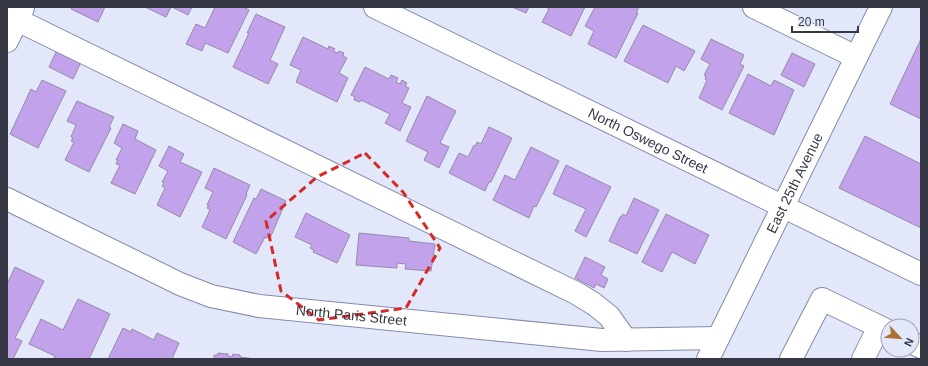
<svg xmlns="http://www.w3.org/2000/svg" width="928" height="366" font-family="Helvetica,sans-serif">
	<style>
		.building { fill: #c3a2ec; stroke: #968aa6 }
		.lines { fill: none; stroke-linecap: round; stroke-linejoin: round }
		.minor-casing { stroke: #858ca8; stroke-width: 24 }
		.minor { stroke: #fff; stroke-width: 22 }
		.marked { fill: none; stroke: #d62828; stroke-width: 3; stroke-dasharray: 8 5; stroke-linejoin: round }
		.labels { text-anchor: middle; stroke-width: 3; stroke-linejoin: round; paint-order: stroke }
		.street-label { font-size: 14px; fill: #353844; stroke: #e2e7fa }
	</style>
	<rect width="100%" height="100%" fill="#e2e7fa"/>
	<!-- building -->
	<g class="building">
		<polygon points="72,7 105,7 98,22 71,9"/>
		<polygon points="145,7 171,7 166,17"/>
		<polygon points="172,7 192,7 188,15"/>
		<polygon points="215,7 243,7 249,10 228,53 205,43 202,51 186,44 196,24 205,28"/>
		<polygon points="512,7 529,7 526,13"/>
		<polygon points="546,7 585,7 571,36 542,22 549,9"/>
		<polygon points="595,7 639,7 636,13 638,13 616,58 588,44 594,31 585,26"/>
		<polygon points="256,14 285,27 270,60 278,64 268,84 233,67 249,33 247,33"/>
		<polygon points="643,25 695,51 684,71 676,66 668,83 624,61"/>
		<polygon points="303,37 328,49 329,46 335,49 333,51 338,53 339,51 344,53 343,56 347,58 339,73 348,78 337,102 296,82 301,70 290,65"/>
		<polygon points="711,39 744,55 740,64 744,66 722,110 699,98 707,80 705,79 706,76 704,75 710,64 701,59"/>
		<polygon points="921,39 921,119 890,104"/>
		<polygon points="59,46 83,58 73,79 49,67"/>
		<polygon points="792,53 815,64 804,87 781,75"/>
		<polygon points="365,67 389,79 391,75 398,78 396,82 400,84 402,80 407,83 405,86 409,88 402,103 411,107 400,131 385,123 390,114 361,100 360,102 354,100 355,97 351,95"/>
		<polygon points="748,74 771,86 774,80 794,90 774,135 729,113"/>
		<polygon points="42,80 66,91 38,148 10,134 31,89 36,92"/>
		<polygon points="427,96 456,111 440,143 449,147 439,168 424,160 428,152 406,141"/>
		<polygon points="77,101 114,117 109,127 111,128 89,172 65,160 74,142 71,141 73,138 71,137 76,125 67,121"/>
		<polygon points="123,124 138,131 135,139 156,150 135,194 111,183 120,165 116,164 118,160 116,160 122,148 114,143"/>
		<polygon points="489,127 512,138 491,182 489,182 485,191 449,173 459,153 468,157 474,145 476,146 477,142 481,144"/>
		<polygon points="865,136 921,164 921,228 839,188"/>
		<polygon points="169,146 184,154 180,162 202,172 180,217 157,205 165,188 162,186 164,183 162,182 168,171 159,166"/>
		<polygon points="531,147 559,161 536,207 534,206 529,218 493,200 505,175 515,180"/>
		<polygon points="566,165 611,187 586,237 575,231 586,209 553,194"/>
		<polygon points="214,168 250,185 246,194 247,195 226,239 202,227 210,210 207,208 209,205 207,205 213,192 205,188"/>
		<polygon points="261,189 286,201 271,236 269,235 267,238 265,237 256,254 233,242 254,198 256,199"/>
		<polygon points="634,198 659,210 637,254 609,241 620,217 621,217 623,214 626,216"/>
		<polygon points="306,213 350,235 337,263 313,252 314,250 310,248 312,245 295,237"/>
		<polygon points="666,214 709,235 695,264 672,252 662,272 642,262"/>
		<polygon points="359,233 409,238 409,241 435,244 431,271 405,269 406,264 397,263 397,268 356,265"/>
		<polygon points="585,257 605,267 601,275 608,279 604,288 596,284 594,288 575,278"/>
		<polygon points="15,267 44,281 15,338 22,341 13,359 7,359 7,284"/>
		<polygon points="78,299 110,314 89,359 54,359 55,356 29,344 41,319 63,330"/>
		<polygon points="123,328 131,332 132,329 154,340 157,333 179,343 172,359 108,359"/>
		<polygon points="218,353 228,354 228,356 232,357 233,354 240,355 240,357 255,359 214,359 214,355 218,355"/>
	</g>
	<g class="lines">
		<defs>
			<g id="minor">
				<path id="s1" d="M375,7L921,274"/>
				<polyline points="754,7 856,57"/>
				<polyline points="7,15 576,293 594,304 609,316 626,340"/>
				<polyline points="7,41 23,8"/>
				<path id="s2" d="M7,199L180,284L211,296L259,306L602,340L718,338"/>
				<polyline points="912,343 921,347"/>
				<path id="s3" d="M708,359L881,7"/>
				<polyline points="791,359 822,299 888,331"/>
				<polyline points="863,359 879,327"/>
			</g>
		</defs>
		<!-- minor casing -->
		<use href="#minor" class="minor-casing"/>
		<!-- minor -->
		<use href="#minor" class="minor"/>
	</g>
	<!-- marked area -->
	<path class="marked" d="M365,153L403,192L440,248L406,308L319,320L281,291L266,221L317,177Z"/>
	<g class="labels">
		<!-- street labels -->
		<g class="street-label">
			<text dy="5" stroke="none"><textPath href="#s1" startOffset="304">North Oswego Street</textPath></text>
			<text dy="5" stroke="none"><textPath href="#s3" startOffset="196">East 25th Avenue</textPath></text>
			<text dy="5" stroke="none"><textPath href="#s2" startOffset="368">North Paris Street</textPath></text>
		</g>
	</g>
	<!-- border -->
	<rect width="928" height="366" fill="none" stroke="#353844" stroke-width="16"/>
	<!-- north arrow -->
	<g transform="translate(900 338) rotate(116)"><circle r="19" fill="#e2e7fa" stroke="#9da1b1"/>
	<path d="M0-3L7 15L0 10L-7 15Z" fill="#ac7132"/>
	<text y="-6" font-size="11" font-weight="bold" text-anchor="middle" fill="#353844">N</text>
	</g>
	<!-- scale -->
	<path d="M792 26v6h66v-6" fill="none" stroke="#353844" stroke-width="2"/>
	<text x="798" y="26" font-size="12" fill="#353844" stroke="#e2e7fa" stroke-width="3" paint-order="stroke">20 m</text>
</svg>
